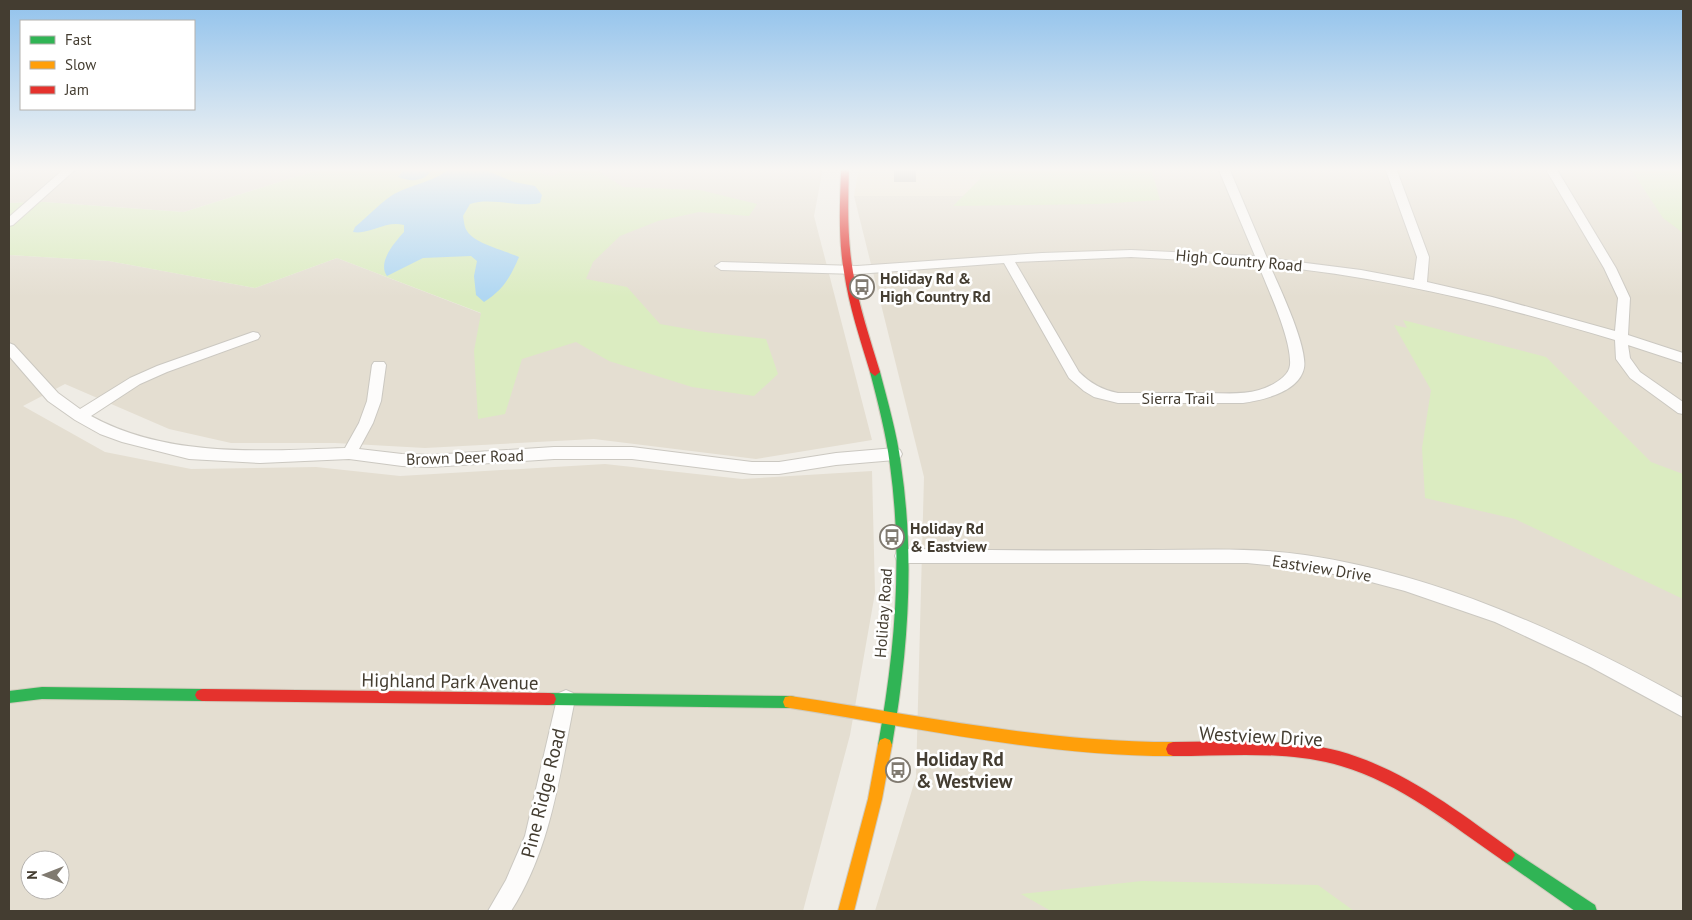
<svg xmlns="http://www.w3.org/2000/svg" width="1692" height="920" font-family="'PT Sans',sans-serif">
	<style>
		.residential { fill: #e4ded1; fill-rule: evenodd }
		.education { fill: #eee7d5 }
		.green { fill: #dbecc1 }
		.water { fill: #b0d7f2 }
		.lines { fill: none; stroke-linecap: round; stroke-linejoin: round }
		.street-casing { stroke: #cbc8c1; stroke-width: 2 }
		.fast-casing { stroke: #d0cabc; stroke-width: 2 }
		.slow-casing { stroke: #d0cabc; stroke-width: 2 }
		.jam-casing { stroke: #d0cabc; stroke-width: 2 }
		.street { fill: #fdfcfb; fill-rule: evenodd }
		.fast { fill: #30b455; fill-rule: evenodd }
		.slow { fill: #ff9f0a; fill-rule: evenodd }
		.jam { fill: #e5322d; fill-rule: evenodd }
		.wall { fill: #bab6b0 }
		.labels { text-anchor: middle; stroke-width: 5; stroke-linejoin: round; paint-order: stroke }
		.street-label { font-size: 16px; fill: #443d31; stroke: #fff }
		.poi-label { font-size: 16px; font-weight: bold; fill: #443d31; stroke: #fff; text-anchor: start }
		.near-street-label { font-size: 19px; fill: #443d31; stroke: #fff }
		.near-poi-label { font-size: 19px; font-weight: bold; fill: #443d31; stroke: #fff; text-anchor: start }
	</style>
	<rect width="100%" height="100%" fill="#efece5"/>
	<!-- residential -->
	<g class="residential">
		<polygon points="9,168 324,168 184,212 44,202 9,203"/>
		<path d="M521,168H823L814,216L872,440L756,459L594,439L425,448L335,443H231L169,429L65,384L23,406L105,452L191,469L316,467L400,476L605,464L742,479L872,471L875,593L850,735L803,911H9V255L109,261L255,288L337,258L511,325L566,180ZM30,860H60V890H30Z"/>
		<polygon points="1148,168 1636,168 1683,230 1683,911 875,911 916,777 924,477 854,196 1081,196"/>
	</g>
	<!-- education -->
	<polygon class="education" points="859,168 1076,168 1081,196 854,196"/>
	<!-- green -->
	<g class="green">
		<polygon points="324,168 521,168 552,176 566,168 595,169 623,187 700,190 757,204 749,216 699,212 658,221 620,236 593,262 586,279 627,287 660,324 705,332 766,339 778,374 754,396 692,387 609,361 576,342 522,359 505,414 478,419 474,351 481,313 337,258 255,288 109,261 9,255 9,203 44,202 184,212"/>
		<polygon points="981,168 1151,168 1160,200 1097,204 953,206 980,179"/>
		<polygon points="1630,168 1683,168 1683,233 1663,218"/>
		<polygon points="1403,320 1546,357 1651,462 1683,474 1683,599 1515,519 1425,498 1422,448 1431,390 1394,325 1407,328"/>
		<polygon points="1142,881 1318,885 1354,911 1051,911 1021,894"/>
	</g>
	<!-- water -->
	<g class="water">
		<path d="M405,168H429L432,170C424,182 411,182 398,177Z"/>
		<path d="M450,168H480L514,182L535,186L542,195L540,203C517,208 493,197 470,204L463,216C464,220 464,227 467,231C475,244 504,250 519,257C510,278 503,290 484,302L476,295L474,276L477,261L471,256L423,258L387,276C377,262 395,242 404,232V225C385,220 370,235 353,232L355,227C367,217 378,205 391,196C410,184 433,183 450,168Z"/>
	</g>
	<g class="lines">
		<defs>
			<g id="street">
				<polygon points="65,168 77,168 13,225 9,226 9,217"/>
				<path d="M1218,168H1229L1267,258L1361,270L1414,280L1417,257L1385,168H1396L1429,257L1427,282L1492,297L1615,331L1618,298L1604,268L1545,168H1556L1616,268L1630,298L1628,335L1683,353V363L1628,345L1630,358L1640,372L1683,402V414L1678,413L1630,378L1616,359L1615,340C1502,306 1388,277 1270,266C1279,286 1308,347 1304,368C1299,392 1263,400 1243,403H1118L1094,397L1084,391L1069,378L1004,263L857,274L721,270L715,266L721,262L857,266L1042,253L1131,250L1255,256ZM1131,257L1258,264C1268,289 1292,340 1290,365C1289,378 1269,387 1259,390C1242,395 1223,393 1206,393C1176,393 1147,393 1118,393C1102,390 1090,383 1079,372L1015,262Z"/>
				<path d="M253,332L258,333L260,336L258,339L167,372L140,384L91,416C168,458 260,451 345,448L359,423L367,401L372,365L374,362H384L386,365L381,401L373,423L359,449L402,454L431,455L554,447H632L752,462H779L836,453L895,448L900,450L902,454L900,458L895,460L836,465L779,474H752L632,459H554L431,467L402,466L349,459L260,463L189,459L122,442L100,434L75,420L48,401L9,356V343L14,345L58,393L80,409L130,378L157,366Z"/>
				<path d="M903,549C984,550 1066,551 1147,550C1200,550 1253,547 1305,555C1440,575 1565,633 1683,698V717L1587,665L1495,622L1405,591L1356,578L1306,569L1247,563H903L897,561L895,556L897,551Z"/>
				<path d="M566,690L573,693L575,699C560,771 552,847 511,911H488L506,880L525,836L557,699L559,693Z"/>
			</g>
			<g id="fast">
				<path d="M875,368L880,372C888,403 897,433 901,465C915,559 908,652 892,745L890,750L885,752L880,750L878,745C895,652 903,559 890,465C886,433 878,403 870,372Z"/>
				<polygon points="42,687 202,689 207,691 209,695 207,699 202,701 42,699 9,703 9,691"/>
				<polygon points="549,693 790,696 795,697 797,702 795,707 790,708 549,705 544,704 542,699 544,694"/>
				<polygon points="1507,847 1595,905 1597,911 1575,911 1502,860 1499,855 1502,850"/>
			</g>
			<g id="slow">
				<path d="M790,696C917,715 1044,742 1173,742L1178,744L1180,749L1178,754L1173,756C1045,756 917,728 790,708L785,707L783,702L785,697Z"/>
				<polygon points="885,738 890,740 892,745 882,799 854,911 838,911 868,799 878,745 880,740"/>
			</g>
			<g id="jam">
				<path d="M841,168H849C848,203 847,238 853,272C859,306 870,339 880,372L875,376L870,372C860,339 849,306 844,272C838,238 840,203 841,168Z"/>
				<polygon points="202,689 549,693 554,694 556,699 554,704 549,705 202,701 197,699 195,695 197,691"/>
				<path d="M1244,741C1276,742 1308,743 1339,751C1404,769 1459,812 1512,850L1515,855L1512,860L1507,863L1502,860C1451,825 1400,783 1341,766C1287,750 1228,756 1173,756L1168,754L1166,749L1168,744L1173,742Z"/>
			</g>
		</defs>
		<!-- street casing -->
		<use href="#street" class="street-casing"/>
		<!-- fast casing -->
		<use href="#fast" class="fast-casing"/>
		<!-- slow casing -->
		<use href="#slow" class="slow-casing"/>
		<!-- jam casing -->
		<use href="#jam" class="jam-casing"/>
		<!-- street -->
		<use href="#street" class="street"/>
		<!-- fast -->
		<use href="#fast" class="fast"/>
		<!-- slow -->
		<use href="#slow" class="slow"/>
		<!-- jam -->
		<use href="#jam" class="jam"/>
	</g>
	<!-- wall -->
	<rect class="wall" x="894" y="168" width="22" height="14"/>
	<!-- sky -->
	<linearGradient id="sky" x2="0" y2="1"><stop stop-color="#91c2ec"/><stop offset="0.57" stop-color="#f8f6f3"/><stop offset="1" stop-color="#f8f6f3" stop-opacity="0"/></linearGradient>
	<rect width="1692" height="297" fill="url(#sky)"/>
	<!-- icons -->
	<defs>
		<symbol id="bus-ring" viewBox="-11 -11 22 22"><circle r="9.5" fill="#fff" stroke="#807a70" stroke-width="1.5"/><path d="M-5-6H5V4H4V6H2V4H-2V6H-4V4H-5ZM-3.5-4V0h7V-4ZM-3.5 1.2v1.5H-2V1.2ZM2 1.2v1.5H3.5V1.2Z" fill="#807a70"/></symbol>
	</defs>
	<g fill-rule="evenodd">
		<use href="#bus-ring" x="848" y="273" width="28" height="28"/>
		<use href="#bus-ring" x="878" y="523" width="28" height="28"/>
		<use href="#bus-ring" x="884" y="756" width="28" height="28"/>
	</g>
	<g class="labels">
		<!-- street labels -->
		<g class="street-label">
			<text transform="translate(1239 260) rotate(5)" y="6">High Country Road</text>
			<text x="1178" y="404">Sierra Trail</text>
			<text transform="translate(465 457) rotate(-2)" y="6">Brown Deer Road</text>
			<text transform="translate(1322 568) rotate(9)" y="6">Eastview Drive</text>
			<text transform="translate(883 613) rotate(-86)" y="6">Holiday Road</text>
		</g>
		<!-- poi labels -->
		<g class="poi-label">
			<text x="880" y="284">Holiday Rd &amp;<tspan x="880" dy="18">High Country Rd</tspan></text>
			<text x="910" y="534">Holiday Rd<tspan x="910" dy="18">&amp; Eastview</tspan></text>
		</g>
		<!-- near-street labels -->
		<g class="near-street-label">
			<text transform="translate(450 681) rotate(1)" y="7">Highland Park Avenue</text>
			<text transform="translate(1261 736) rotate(3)" y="7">Westview Drive</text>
			<text transform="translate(543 793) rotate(-76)" y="7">Pine Ridge Road</text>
		</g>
		<!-- near-poi labels -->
		<g class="near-poi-label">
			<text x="916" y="766">Holiday Rd<tspan x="916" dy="22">&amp; Westview</tspan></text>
		</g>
	</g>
	<!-- border -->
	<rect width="1692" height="920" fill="none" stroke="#443d31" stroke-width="20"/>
	<!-- legend -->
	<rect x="20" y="20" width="175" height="90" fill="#ffffff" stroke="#b4b1ad"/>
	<rect x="30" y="36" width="25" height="8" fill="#30b455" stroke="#b4b1ad"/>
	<text x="65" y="45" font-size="15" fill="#443d31">Fast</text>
	<rect x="30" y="61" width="25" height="8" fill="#ff9f0a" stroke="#b4b1ad"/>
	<text x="65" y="70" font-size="15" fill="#443d31">Slow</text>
	<rect x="30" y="86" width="25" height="8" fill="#e5322d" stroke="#b4b1ad"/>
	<text x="65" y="95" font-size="15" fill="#443d31">Jam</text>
	<!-- north arrow -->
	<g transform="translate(45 875) rotate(270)"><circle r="24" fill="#ffffff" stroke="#b4b1ad"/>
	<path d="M0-4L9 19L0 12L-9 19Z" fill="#807a70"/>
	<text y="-8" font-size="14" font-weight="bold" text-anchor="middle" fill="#443d31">N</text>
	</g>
</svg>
